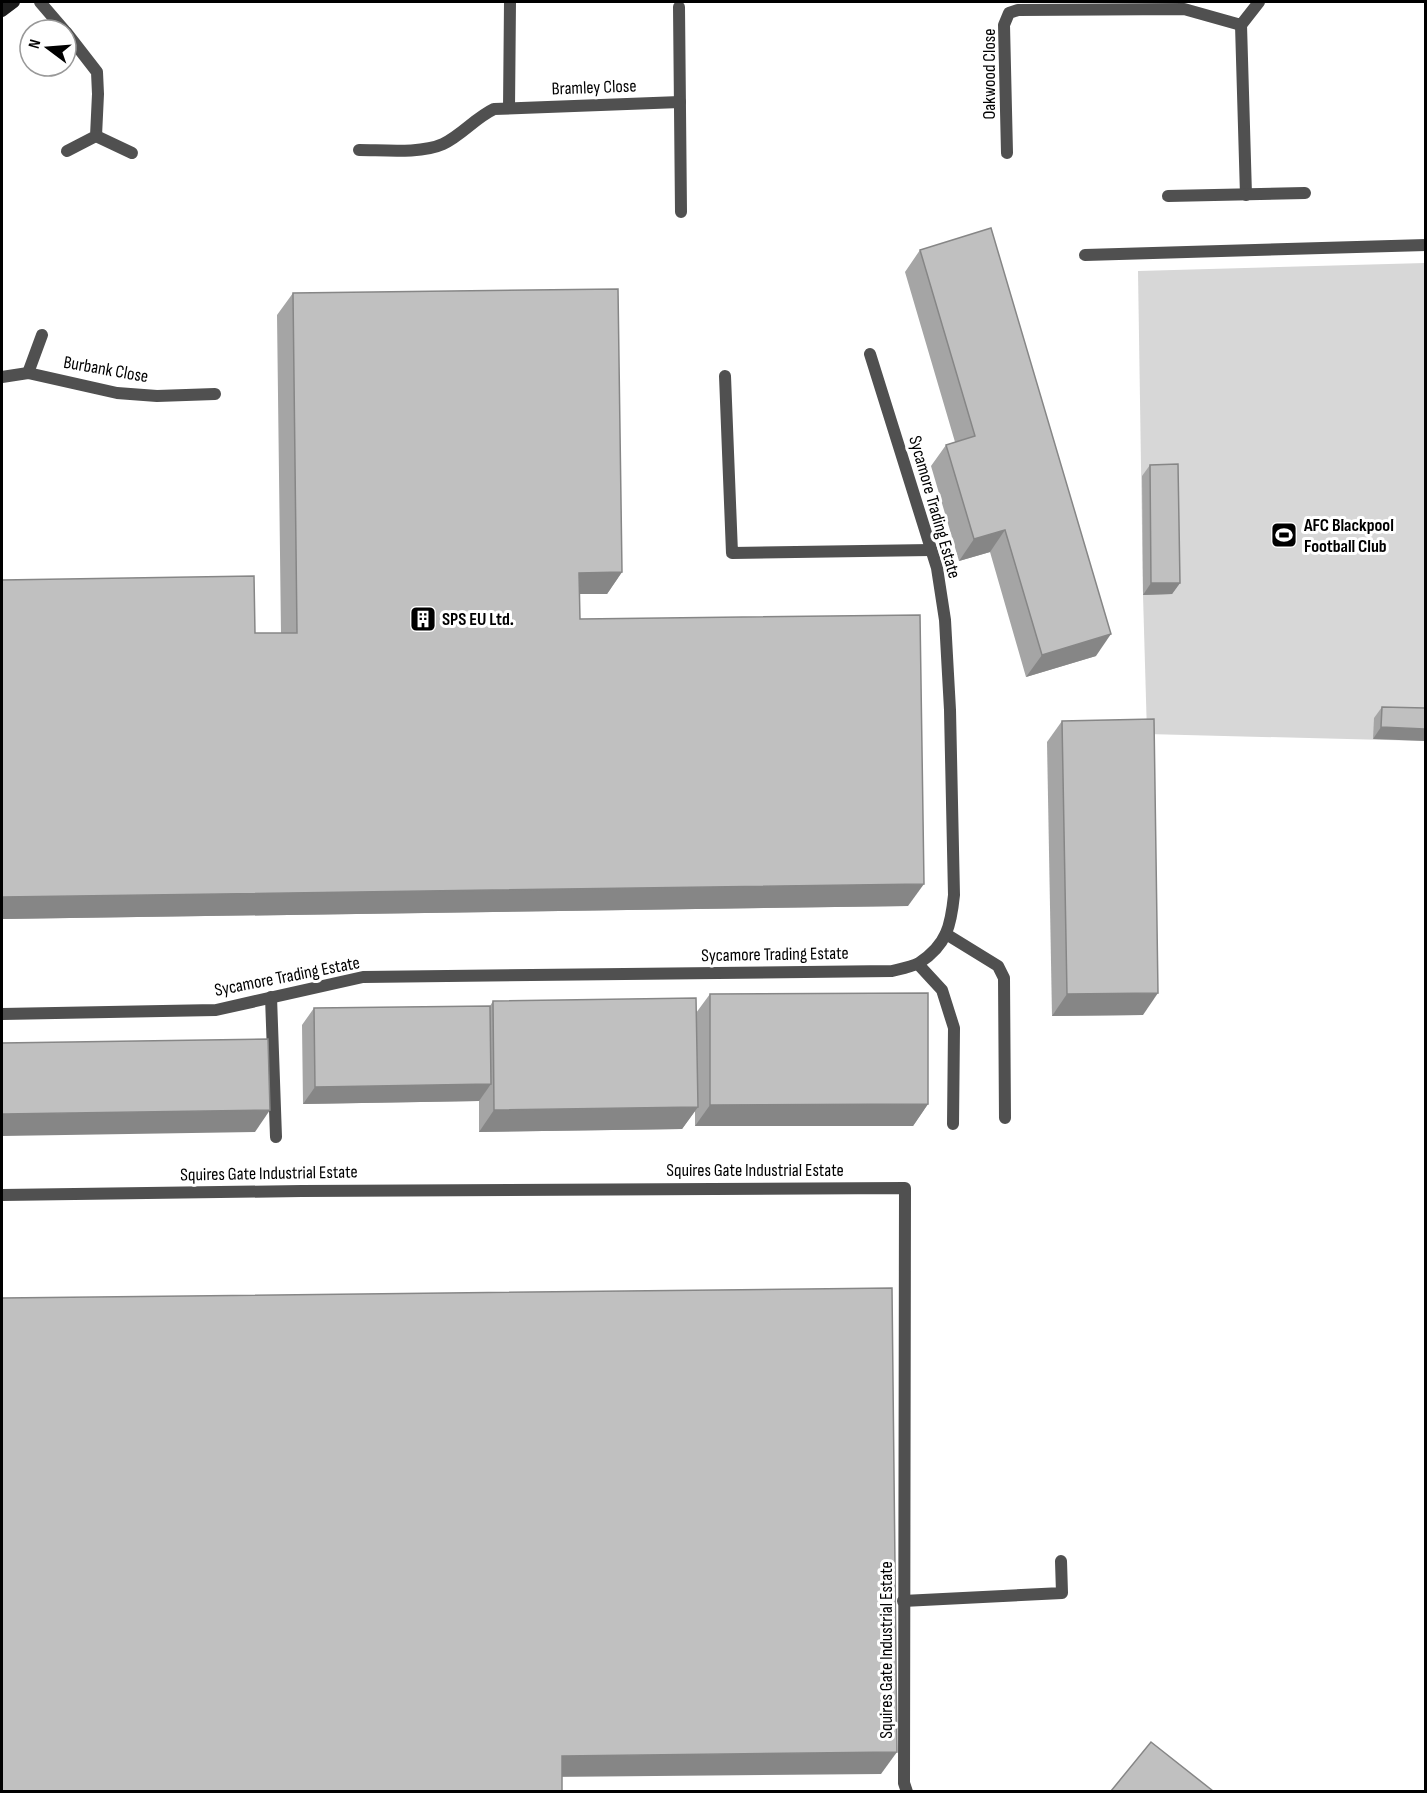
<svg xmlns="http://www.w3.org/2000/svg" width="1427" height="1793" font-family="'Sofia Sans Condensed',sans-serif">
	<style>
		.green { fill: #d7d7d7 }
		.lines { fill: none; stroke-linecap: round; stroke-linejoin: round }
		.service { stroke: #505050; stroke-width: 12 }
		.minor { stroke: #505050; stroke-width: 12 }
		.secondary { stroke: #1d1d1d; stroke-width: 12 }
		.wall { fill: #a5a5a5 }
		.shaded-wall { fill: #868686 }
		.building { fill: #c0c0c0; stroke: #868686; stroke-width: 1.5 }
		.labels { text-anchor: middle; stroke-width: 6; stroke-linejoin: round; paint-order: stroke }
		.street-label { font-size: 18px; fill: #000; stroke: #fff }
		.poi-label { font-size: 18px; font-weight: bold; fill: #000; stroke: #fff; text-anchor: start }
	</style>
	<rect width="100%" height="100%" fill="#fff"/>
	<!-- green -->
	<polygon class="green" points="1425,263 1425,741 1147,734 1143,595 1138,271"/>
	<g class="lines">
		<!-- service -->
		<g class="service">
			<polyline points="1085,255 1426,245"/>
			<polyline points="725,376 732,553 931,550"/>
			<polyline points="946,934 998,966 1004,978 1005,1118"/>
			<polyline points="918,964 942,990 954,1028 953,1124"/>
			<polyline points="271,997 276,1137"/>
			<polyline points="903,1601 1062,1593 1061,1561"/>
		</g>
		<!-- minor -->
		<g class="minor">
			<polyline points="40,2 64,30"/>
			<polyline points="679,7 681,212"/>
			<polyline points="1241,25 1246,195"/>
			<polyline points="66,32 97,72 98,94 96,136 67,151"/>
			<polyline points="509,108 510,2"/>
			<polyline points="96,136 132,153"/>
			<path d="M359,150C383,150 421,154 443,144C462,135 475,118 494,109L680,102"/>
			<polyline points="1007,153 1004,25 1009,13 1018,10 1184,9 1241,25 1259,2"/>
			<polyline points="1168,196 1305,193"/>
			<polyline points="28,373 42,335"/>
			<polyline points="2,377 28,373 117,393 157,396 215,394"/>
			<path d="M2,1014L216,1010L363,977L892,971C900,969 911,967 919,963C947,945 951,925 954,895L950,710L945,620L937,568L870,354"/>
			<polyline points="2,1195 302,1191 905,1188 904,1783 907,1792"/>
		</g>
		<!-- secondary -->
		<polyline class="secondary" points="2,11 14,2"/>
	</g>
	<!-- wall -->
	<g class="wall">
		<polygon points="920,250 1096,656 1026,677 990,552 959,561 931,466 946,445 955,442 905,272"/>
		<polygon points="293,293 622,572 607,594 580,594 580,619 908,906 2,919 2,580 255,633 281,633 277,315"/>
		<polygon points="1150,465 1180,583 1172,594 1143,595 1142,476"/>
		<polygon points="1382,707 1425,708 1373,739 1374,718"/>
		<polygon points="1062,721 1143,1015 1052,1016 1047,742"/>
		<polygon points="710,994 928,1104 913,1126 695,1126 695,1111 682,1129 479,1132 479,1101 303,1104 302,1025 314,1008 490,1006 493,1001 696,1013"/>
	</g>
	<!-- shaded-wall -->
	<g class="shaded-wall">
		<polygon points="1005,530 990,552 959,561 974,539"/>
		<polygon points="622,572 607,594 564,594 579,573"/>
		<polygon points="1151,583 1180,583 1172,594 1143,595"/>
		<polygon points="1111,634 1096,656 1026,677 1042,655"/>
		<polygon points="1381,727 1425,729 1425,741 1373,739"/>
		<polygon points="924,884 908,906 2,919 2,897"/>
		<polygon points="1158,993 1143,1015 1052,1016 1067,994"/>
		<polygon points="491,1084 479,1101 303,1104 315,1087"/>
		<polygon points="928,1104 913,1126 695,1126 710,1105"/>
		<polygon points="698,1107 682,1129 479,1132 494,1110"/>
		<polygon points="270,1110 255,1132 2,1136 2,1114"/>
		<polygon points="897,1752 881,1774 547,1777 562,1756"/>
	</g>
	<!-- building -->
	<g class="building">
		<polygon points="991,228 1111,634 1042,655 1005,530 974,539 946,445 975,436 920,250"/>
		<polygon points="618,289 622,572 579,573 580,619 920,615 924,884 2,897 2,580 254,576 255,633 297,633 293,293"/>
		<polygon points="1178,464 1180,583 1151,583 1150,465"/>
		<polygon points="1382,707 1425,708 1425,729 1381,727"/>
		<polygon points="1154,719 1158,993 1067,994 1062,721"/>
		<polygon points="928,993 928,1104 710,1105 710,994"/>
		<polygon points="696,998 698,1107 494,1110 493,1001"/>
		<polygon points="490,1006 491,1084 315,1087 314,1008"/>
		<polygon points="268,1039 270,1110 2,1114 2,1043"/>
		<polygon points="892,1288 897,1752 562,1756 562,1791 2,1791 2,1298"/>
		<polygon points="1151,1742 1213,1791 1111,1791"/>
	</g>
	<!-- icons -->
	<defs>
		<symbol id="stadium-square" viewBox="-11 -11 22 22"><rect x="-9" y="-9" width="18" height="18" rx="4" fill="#000" stroke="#fff"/><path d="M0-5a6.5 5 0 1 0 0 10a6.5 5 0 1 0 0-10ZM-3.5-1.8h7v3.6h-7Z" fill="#fff"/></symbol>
		<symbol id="building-square" viewBox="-11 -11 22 22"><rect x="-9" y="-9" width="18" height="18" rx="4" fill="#000" stroke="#fff"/><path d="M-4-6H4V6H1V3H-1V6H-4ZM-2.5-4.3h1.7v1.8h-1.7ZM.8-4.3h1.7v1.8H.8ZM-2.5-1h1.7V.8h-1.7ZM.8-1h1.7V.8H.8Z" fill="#fff"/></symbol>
	</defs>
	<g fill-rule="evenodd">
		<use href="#stadium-square" x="1269" y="520" width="30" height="30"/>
		<use href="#building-square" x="408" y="604" width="30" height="30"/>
	</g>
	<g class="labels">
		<!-- street labels -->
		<g class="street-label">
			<text transform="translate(989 74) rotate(-90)" y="6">Oakwood Close</text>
			<text transform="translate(594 87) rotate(-2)" y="6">Bramley Close</text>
			<text transform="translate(106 369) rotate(10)" y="6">Burbank Close</text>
			<text transform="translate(935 507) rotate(74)" y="6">Sycamore Trading Estate</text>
			<text transform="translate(775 954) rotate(-1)" y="6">Sycamore Trading Estate</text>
			<text transform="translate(287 976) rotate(-11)" y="6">Sycamore Trading Estate</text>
			<text x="755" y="1176">Squires Gate Industrial Estate</text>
			<text transform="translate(269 1173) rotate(-1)" y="6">Squires Gate Industrial Estate</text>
			<text transform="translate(886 1650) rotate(-90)" y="6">Squires Gate Industrial Estate</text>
		</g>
		<!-- poi labels -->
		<g class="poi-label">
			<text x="1304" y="531">AFC Blackpool<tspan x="1304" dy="21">Football Club</tspan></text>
			<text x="442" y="625">SPS EU Ltd.</text>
		</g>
	</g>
	<!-- border -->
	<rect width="1427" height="1793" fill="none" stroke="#000000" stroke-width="6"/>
	<!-- north arrow -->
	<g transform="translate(48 48) rotate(286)"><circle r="28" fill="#ffffff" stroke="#999999" stroke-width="1.5"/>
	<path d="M0-4.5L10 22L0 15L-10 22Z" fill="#000000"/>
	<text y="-9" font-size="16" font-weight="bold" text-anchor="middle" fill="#000000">N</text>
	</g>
</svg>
